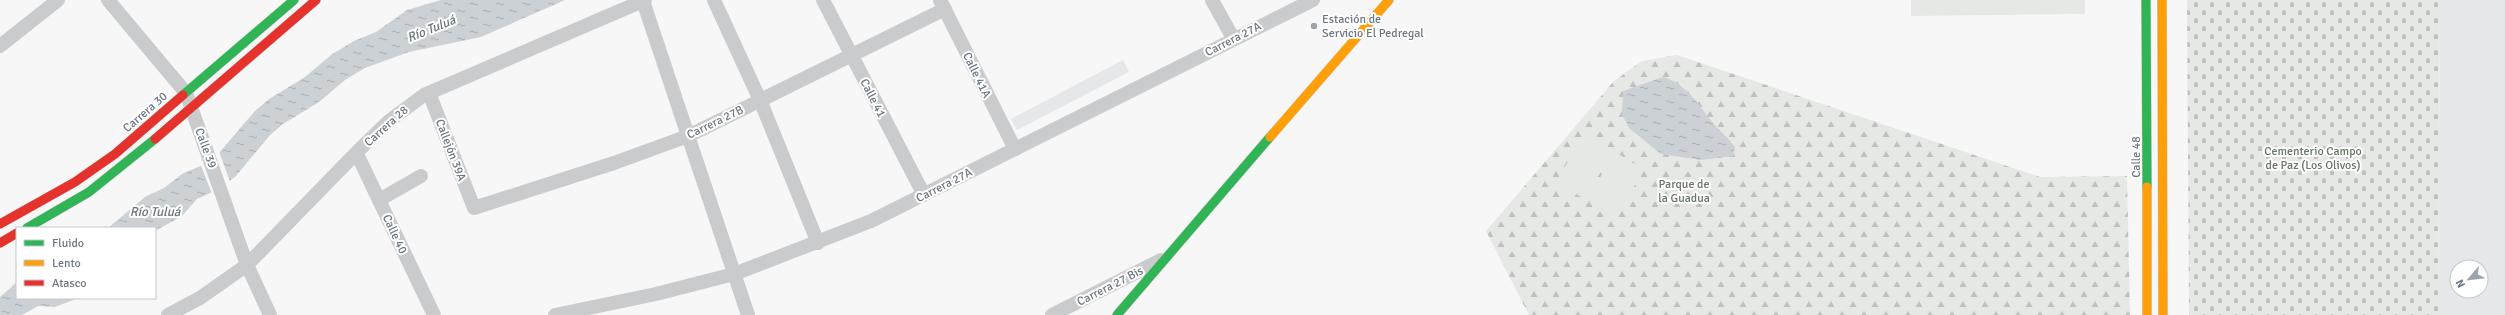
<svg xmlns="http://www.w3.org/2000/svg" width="2505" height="315" font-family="Signika,sans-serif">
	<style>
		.built { fill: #e6e7e8; fill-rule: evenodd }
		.forest { fill: url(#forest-firs) }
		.cemetery { fill: url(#cemetery-stones) }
		.pitch { fill: #e6e8e5 }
		.water { fill: url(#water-ripples) }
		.pier { fill: #f7f7f7 }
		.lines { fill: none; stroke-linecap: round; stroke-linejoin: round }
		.fast-casing { stroke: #d3d4d4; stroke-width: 10 }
		.slow-casing { stroke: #d3d4d4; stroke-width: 10 }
		.jam-casing { stroke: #d3d4d4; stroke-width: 10 }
		.street { stroke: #cacbcc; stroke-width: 14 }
		.fast { stroke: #30b455; stroke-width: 9 }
		.slow { stroke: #ff9f0a; stroke-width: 9 }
		.jam { stroke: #e5322d; stroke-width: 9 }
		.poi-dot { fill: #9ca4ac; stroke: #fff; stroke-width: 1.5 }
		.labels { text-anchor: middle; stroke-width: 4; stroke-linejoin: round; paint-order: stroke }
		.poi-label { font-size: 12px; fill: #6b7783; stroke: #fff; text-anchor: start }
		.street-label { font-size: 12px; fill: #6b7783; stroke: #fff }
		.park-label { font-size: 12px; fill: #677665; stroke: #fff }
		.water-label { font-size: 13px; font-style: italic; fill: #67777e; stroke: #fff }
	</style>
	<defs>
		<pattern id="forest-firs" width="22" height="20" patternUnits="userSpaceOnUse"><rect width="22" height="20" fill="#e6e8e5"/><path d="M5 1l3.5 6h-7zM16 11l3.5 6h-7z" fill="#bec1bf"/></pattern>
		<pattern id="cemetery-stones" width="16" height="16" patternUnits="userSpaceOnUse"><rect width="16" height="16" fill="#e6e8e5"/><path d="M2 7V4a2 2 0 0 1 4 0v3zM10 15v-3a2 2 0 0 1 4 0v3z" fill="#bec1bf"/></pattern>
		<pattern id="water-ripples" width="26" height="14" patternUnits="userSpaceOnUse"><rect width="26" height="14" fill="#ccd1d5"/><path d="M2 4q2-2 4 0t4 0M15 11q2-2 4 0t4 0" fill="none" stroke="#aaaeb2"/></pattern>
	</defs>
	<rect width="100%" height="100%" fill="#f7f7f7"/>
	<!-- built -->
	<g class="built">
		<path d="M2440,0H2505V315H2438ZM2457,267H2481V291H2457Z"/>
		<polygon points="1123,60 1129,72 1017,130 1011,119"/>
	</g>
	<!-- forest -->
	<polygon class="forest" points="1677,55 2040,177 2127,176 2130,315 1529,315 1486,231 1614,81 1642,61"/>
	<!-- cemetery -->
	<polygon class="cemetery" points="2187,0 2440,0 2438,315 2189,315"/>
	<!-- pitch -->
	<g class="pitch">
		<polygon points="1911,0 2085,0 2085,14 1911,16"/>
		<polygon points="1584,134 1613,151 1585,199 1556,182"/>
		<polygon points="1615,152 1644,170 1616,217 1587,200"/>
	</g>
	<!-- water -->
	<g class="water">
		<polygon points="441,0 565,0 481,37 409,52 365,68 345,80 319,102 283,124 270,135 235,177 217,190 197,199 182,216 155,231 155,228 108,228 145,197 164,188 182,174 205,164 219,153 254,112 269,99 305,77 331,55 354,41 376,32 407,10"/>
		<path d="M1663,77C1682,82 1697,101 1708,117C1716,128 1727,136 1735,147L1733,156L1701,160L1661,154L1629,128L1622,114L1623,91Z"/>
		<polygon points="17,282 17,298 78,298 55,307 38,306 22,315 0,315 0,297"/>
	</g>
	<!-- pier -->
	<polygon class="pier" points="219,151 230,182 212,194 200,163"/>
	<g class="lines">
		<defs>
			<g id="fast">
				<polyline points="2146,0 2147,187"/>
				<polyline points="183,95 294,0"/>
				<polyline points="27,228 89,192 155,139"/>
				<polyline points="1117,315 1270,137"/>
			</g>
			<g id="slow">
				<polyline points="2162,0 2163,315"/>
				<polyline points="1270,137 1389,0"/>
				<polyline points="2147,187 2147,315"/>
			</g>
			<g id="jam">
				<polyline points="155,139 316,0"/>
				<polyline points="0,224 75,182 115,154 183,95"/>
				<polyline points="0,243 17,233"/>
			</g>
		</defs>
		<!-- fast casing -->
		<use href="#fast" class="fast-casing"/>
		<!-- slow casing -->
		<use href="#slow" class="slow-casing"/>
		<!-- jam casing -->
		<use href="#jam" class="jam-casing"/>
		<!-- street -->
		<g class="street">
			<polyline points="108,0 186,93 247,265 270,315"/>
			<polyline points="714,0 760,100 818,243"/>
			<polyline points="823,0 924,195"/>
			<polyline points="940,0 1015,149"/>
			<polyline points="1212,0 1233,38"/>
			<polyline points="643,1 748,315"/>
			<polyline points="0,46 58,0"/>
			<polyline points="429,93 474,208 614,163 688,136 945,9"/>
			<polyline points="357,154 434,315"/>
			<polyline points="379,200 421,176"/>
			<polyline points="168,315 200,298 247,265 363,146 389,121 424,95 645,0"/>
			<polyline points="555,315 656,294 734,274 871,221 1313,0"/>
			<polyline points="1052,315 1161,260"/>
		</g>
		<!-- fast -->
		<use href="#fast" class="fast"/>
		<!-- slow -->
		<use href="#slow" class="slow"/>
		<!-- jam -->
		<use href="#jam" class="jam"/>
	</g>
	<!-- markers -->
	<circle class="poi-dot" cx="1314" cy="26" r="4"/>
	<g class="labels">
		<!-- poi labels -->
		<g class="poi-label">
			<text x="1322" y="23">Estación de<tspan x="1322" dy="14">Servicio El Pedregal</tspan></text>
		</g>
		<!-- street labels -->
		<g class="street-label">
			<text transform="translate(1233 39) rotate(-27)" y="4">Carrera 27A</text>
			<text transform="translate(977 75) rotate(64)" y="4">Calle 41A</text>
			<text transform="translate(873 98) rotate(63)" y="4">Calle 41</text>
			<text transform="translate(145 112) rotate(-41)" y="4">Carrera 30</text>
			<text transform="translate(715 122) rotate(-26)" y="4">Carrera 27B</text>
			<text transform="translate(386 126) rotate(-42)" y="4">Carrera 28</text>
			<text transform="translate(206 148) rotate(70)" y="4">Calle 39</text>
			<text transform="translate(451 150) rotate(69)" y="4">Callejón 39A</text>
			<text transform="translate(2136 157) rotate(-90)" y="4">Calle 48</text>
			<text transform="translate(944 185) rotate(-27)" y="4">Carrera 27A</text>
			<text transform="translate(395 234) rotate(65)" y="4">Calle 40</text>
			<text transform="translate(1110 286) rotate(-27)" y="4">Carrera 27 Bis</text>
		</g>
		<!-- park labels -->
		<g class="park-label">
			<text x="2313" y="155">Cementerio Campo<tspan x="2313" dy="14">de Paz (Los Olivos)</tspan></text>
			<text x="1684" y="188">Parque de<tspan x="1684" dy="14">la Guadua</tspan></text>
		</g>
		<!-- water labels -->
		<g class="water-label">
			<text transform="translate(431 28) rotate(-22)" y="5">Río Tuluá</text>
			<text x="155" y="216">Río Tuluá</text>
		</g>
	</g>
	<!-- legend -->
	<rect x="16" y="227" width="140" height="72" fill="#ffffff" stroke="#c4c9cd"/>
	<rect x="24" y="240" width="20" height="6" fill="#30b455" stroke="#c4c9cd"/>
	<text x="52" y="247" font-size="12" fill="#6b7783">Fluido</text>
	<rect x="24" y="260" width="20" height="6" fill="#ff9f0a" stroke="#c4c9cd"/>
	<text x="52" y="267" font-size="12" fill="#6b7783">Lento</text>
	<rect x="24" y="280" width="20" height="6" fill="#e5322d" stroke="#c4c9cd"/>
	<text x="52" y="287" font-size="12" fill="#6b7783">Atasco</text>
	<!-- north arrow -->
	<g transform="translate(2469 279) rotate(242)"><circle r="19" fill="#ffffff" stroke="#c4c9cd"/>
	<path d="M0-3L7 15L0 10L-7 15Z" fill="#9ca4ac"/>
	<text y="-6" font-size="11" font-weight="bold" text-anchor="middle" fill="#6b7783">N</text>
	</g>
</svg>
